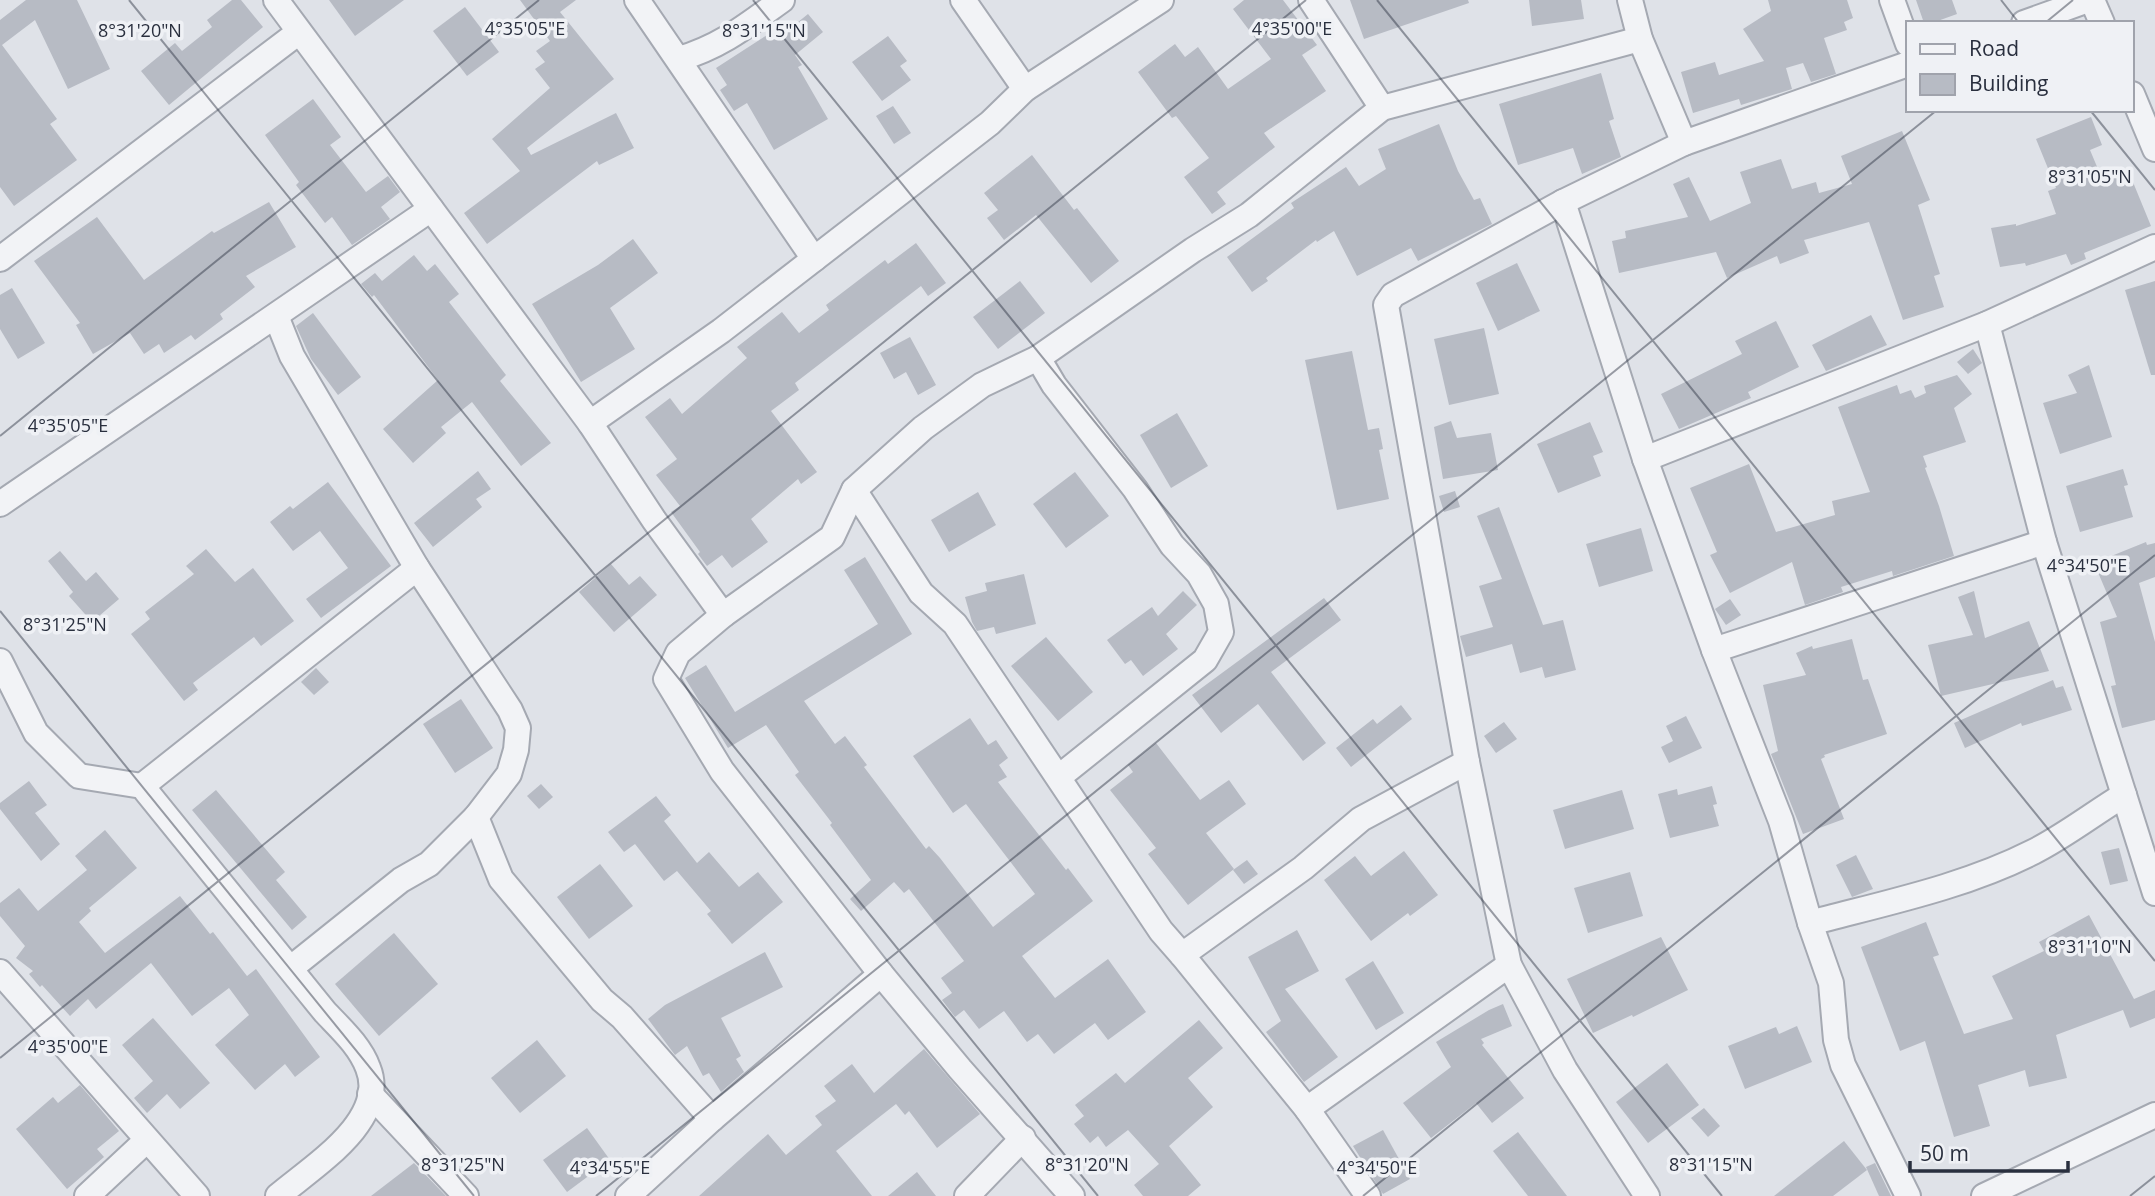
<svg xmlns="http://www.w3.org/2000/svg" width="2155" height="1196" font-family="'Open Sans',sans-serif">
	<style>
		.building { fill: #b7bbc4 }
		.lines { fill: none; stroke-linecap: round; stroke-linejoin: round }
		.minor-casing { stroke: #a5a9b2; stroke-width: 28 }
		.minor { stroke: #f2f3f6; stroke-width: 24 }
		.ticks { fill: none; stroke: #292f3e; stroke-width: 2; stroke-opacity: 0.45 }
		.ticks-label { font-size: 18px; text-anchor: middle; fill: #292f3e; stroke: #eff1f5; stroke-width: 7; stroke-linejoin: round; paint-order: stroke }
	</style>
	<rect width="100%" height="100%" fill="#dfe2e8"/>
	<!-- building -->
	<g class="building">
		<polygon points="26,0 77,0 110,69 68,89 35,20 2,45 57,119 50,124 77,160 14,206 0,187 0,20"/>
		<polygon points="232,0 241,0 263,27 169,105 141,71 175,43 182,51 212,27 207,20"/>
		<polygon points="329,0 404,0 355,36"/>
		<polygon points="520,0 576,0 560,12 614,79 527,148 531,155 616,113 634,148 599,165 597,161 487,244 464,213 520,171 492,139 550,88 535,69 545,62 536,51 550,41"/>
		<polygon points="1244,0 1283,0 1317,45 1302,55 1326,91 1264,133 1275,147 1217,192 1226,204 1212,214 1184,177 1209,158 1176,116 1172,118 1138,72 1175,44 1185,57 1198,47 1228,89 1271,59 1233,9"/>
		<polygon points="1350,0 1468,0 1469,3 1364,39"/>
		<polygon points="1529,0 1581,0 1584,19 1532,26"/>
		<polygon points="1768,0 1847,0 1853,18 1844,22 1847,30 1824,38 1836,74 1811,82 1803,63 1786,68 1792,89 1741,105 1739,99 1693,113 1681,72 1715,62 1719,75 1764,61 1743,29 1771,11"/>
		<polygon points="1916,0 1952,0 1957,14 1932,23 1924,23"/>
		<polygon points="465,7 499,52 467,76 433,31"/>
		<polygon points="808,14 823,32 795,55 802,65 798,67 828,119 774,150 747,103 734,111 720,90 727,85 716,68 778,28 782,35"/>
		<polygon points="888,36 907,61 900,66 911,80 882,101 852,62"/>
		<polygon points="1601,73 1614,119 1609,121 1621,157 1582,174 1573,148 1518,165 1499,104"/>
		<polygon points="313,99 341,137 330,145 366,192 388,176 400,192 381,207 390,219 352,245 332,217 325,223 296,185 299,182 265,135"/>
		<polygon points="893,106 911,133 894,144 876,116"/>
		<polygon points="2091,117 2102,145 2090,150 2103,181 2128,170 2151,226 2084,253 2086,259 2071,265 2066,254 2026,266 2025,263 2000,267 1991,228 2016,224 2016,226 2056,214 2048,191 2056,188 2036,139"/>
		<polygon points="1439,124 1458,171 1474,200 1480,198 1492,224 1418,261 1411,248 1357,276 1334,231 1317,242 1316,240 1266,278 1268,281 1252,292 1227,257 1294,208 1291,203 1346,167 1359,186 1386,169 1378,149"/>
		<polygon points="1902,131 1930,200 1918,205 1940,274 1934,276 1944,307 1903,320 1869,222 1804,240 1809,253 1780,264 1777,256 1727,278 1716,252 1619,273 1612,241 1626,238 1625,231 1688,217 1673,184 1689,177 1710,221 1751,203 1740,172 1781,159 1792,189 1816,182 1819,193 1852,184 1841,156"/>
		<polygon points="1032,155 1074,210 1077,208 1119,261 1091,283 1036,215 1004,240 987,218 998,210 984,193"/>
		<polygon points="269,202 296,247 246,276 255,287 220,314 223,319 195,340 191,335 164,353 159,344 144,354 130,333 93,354 76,325 80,323 34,261 97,217 144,280 212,231 214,233"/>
		<polygon points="633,239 658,273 610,308 635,349 581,382 532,304 598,265"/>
		<polygon points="916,243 946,283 928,296 921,286 795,383 799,390 771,411 817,472 801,484 798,479 751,519 768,542 732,568 722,555 707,566 698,554 700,552 671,512 680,506 656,475 677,459 645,417 670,398 682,414 747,358 737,347 782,312 799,333 829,310 826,305 885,260 888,264"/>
		<polygon points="414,255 427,271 435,264 459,294 449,302 506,375 500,381 551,443 521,466 472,402 441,427 446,433 413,463 383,429 438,380 374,295 372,297 361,284 375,273 382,281"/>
		<polygon points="1517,263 1540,311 1498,331 1476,283"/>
		<polygon points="1020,281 1045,313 998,349 973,317"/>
		<polygon points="2155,281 2155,375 2151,375 2125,290"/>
		<polygon points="12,288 45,343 18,359 0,329 0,295"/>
		<polygon points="313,313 361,377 338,395 311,359 296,326"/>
		<polygon points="1871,315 1887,345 1826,371 1812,345"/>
		<polygon points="1776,321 1799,367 1748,392 1751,398 1679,429 1661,394 1742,354 1735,341"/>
		<polygon points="1484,328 1499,394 1449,405 1434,339"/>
		<polygon points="910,337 936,385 918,395 906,372 894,379 880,353"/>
		<polygon points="1973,349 1982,363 1968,374 1957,362"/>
		<polygon points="1352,351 1368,430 1379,428 1383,449 1379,450 1389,499 1337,510 1305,360"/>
		<polygon points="2089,365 2112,437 2060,454 2043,403 2077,393 2068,375"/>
		<polygon points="1957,375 1972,394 1954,408 1966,442 1923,456 1927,467 1925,468 1939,506 1954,556 1893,576 1892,571 1841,587 1843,592 1805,605 1792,562 1730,593 1710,555 1717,552 1690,488 1749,464 1776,532 1835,515 1832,501 1870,492 1838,407 1897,385 1900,394 1911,390 1915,398 1926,393 1924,386"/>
		<polygon points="1177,413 1208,466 1171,488 1140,435"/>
		<polygon points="1451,421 1457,438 1491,433 1498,470 1443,479 1434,427"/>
		<polygon points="1590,422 1603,452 1593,456 1601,476 1558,493 1537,444"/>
		<polygon points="2123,469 2128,485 2124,486 2133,517 2080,532 2066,486"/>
		<polygon points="478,471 491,489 476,499 482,507 433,547 414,523"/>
		<polygon points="1075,472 1109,516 1066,548 1033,504"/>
		<polygon points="328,482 391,566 321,618 306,599 348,568 320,531 293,551 270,522 290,506 293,509"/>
		<polygon points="1455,491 1460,507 1444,512 1439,496"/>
		<polygon points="978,492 996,525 949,552 931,520"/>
		<polygon points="1499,507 1543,625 1563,620 1576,670 1545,678 1542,667 1520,673 1512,644 1466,657 1460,636 1493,627 1479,586 1502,579 1477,516"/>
		<polygon points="1641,528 1653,571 1599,587 1586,544"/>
		<polygon points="2146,542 2147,545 2155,543 2155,577 2139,583 2155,642 2155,720 2122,728 2111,686 2116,685 2100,622 2117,617 2094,563"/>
		<polygon points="206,549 235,582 253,568 294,621 261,646 254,637 193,683 198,690 184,701 131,634 150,619 145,612 194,574 186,566"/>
		<polygon points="60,551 86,581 96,572 119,599 92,622 69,596 73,592 48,561"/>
		<polygon points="865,557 912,634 804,701 835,744 845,736 867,765 864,767 926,849 929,846 940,858 993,927 1035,894 966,804 953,813 913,756 970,718 988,745 996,740 1008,758 999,765 1007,777 998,782 1066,870 1068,868 1093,901 1022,956 1055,998 1108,959 1146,1012 1108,1040 1095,1023 1054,1054 1038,1034 1027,1042 1004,1011 979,1029 964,1010 955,1017 942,1000 952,993 941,978 964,961 909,889 904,893 894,882 861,911 850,899 871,880 830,825 832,823 795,775 799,772 766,725 728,748 685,678 706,665 735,712 878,624 844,570"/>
		<polygon points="611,564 629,585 640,576 657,595 614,632 579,592"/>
		<polygon points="1024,574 1036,624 996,634 994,627 977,631 972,622 965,597 987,591 985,583"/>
		<polygon points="1183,591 1197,605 1166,634 1178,649 1143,676 1131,660 1125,664 1107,640 1152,607 1158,616"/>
		<polygon points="1974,591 1985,638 2029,621 2049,671 1941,696 1928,645 1973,635 1958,597"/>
		<polygon points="1324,598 1341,620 1271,672 1326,743 1303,761 1258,704 1221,733 1192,695"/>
		<polygon points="1730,599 1741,615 1726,625 1715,609"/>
		<polygon points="1046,637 1093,692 1058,721 1011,666"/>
		<polygon points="1852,639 1863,680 1868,679 1887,734 1824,755 1825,757 1821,759 1844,819 1803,834 1771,754 1778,751 1763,685 1806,675 1796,653 1812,646 1813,649"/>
		<polygon points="316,668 329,682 314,695 301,682"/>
		<polygon points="2053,680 2056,688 2063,686 2072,710 2022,726 2021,723 1965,748 1954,723"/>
		<polygon points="461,699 493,748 455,773 423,724"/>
		<polygon points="1401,705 1412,719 1351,767 1336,748 1373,719 1377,724"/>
		<polygon points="1686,716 1702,748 1669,763 1661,747 1673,741 1666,726"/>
		<polygon points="1504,722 1517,739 1496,753 1484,736"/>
		<polygon points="1156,743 1200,800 1229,780 1246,804 1206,833 1234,869 1188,905 1148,854 1156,848 1110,790 1133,772 1128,765"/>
		<polygon points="29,781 47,805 35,813 60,844 41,861 0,809 0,803"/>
		<polygon points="541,784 553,797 539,809 527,796"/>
		<polygon points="1712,786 1717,804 1713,805 1719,826 1670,838 1658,794 1677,789 1678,795"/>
		<polygon points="216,790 285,872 276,880 307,917 292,930 192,810"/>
		<polygon points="1622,790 1634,829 1565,849 1553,810"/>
		<polygon points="656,796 671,815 664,821 697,863 709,852 739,887 758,872 783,902 732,944 707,914 711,911 677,871 664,881 635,844 624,852 608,832"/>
		<polygon points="105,830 137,868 89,908 91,911 79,922 105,953 180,896 210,934 213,932 247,976 256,969 320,1057 295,1077 285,1064 255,1090 215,1045 249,1015 229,988 192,1016 151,963 96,1009 88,999 70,1016 42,985 40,987 29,974 33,971 16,958 25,946 0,916 0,903 19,888 38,911 87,870 75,856"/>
		<polygon points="2119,848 2128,881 2110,885 2101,852"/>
		<polygon points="1404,851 1438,895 1410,916 1408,913 1371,941 1324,880 1355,856 1371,876"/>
		<polygon points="1856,855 1873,889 1852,897 1836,865"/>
		<polygon points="1247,860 1258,874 1244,884 1233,870"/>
		<polygon points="600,864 633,906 589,939 557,897"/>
		<polygon points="1630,872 1643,916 1588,933 1574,888"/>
		<polygon points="2089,915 2134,999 2155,990 2155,1018 2130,1028 2123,1010 2056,1035 2067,1078 2029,1087 2025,1070 1978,1085 1990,1126 1954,1137 1925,1041 1900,1051 1861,947 1926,922 1939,955 1933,957 1964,1034 2013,1019 1992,976 2044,951 2039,942"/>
		<polygon points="1297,930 1319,971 1285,989 1338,1057 1304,1082 1266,1032 1281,1021 1248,957"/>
		<polygon points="394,933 438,984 379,1036 335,984"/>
		<polygon points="1661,937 1688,990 1633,1017 1632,1015 1593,1033 1567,979"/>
		<polygon points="765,952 783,987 721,1018 741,1056 736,1059 744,1072 721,1092 709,1073 703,1076 687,1046 675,1055 648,1019 665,1005"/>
		<polygon points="1373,961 1404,1013 1376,1030 1345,979"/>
		<polygon points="1503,1004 1512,1026 1481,1039 1484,1043 1482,1045 1524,1098 1492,1123 1476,1103 1431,1138 1403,1103 1451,1067 1436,1042 1489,1010"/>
		<polygon points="153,1018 210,1083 180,1109 167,1094 147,1113 134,1098 153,1081 122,1045"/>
		<polygon points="1199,1020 1223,1048 1188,1078 1213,1107 1169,1146 1201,1185 1188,1196 1143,1196 1134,1185 1159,1164 1128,1130 1106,1147 1098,1136 1090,1143 1074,1124 1084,1116 1075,1105 1116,1073 1125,1083"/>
		<polygon points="1797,1026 1812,1062 1745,1089 1728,1046 1776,1027 1779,1034"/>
		<polygon points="537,1040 566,1076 520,1113 491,1078"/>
		<polygon points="924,1049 980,1114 937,1148 909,1111 905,1115 896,1104 836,1151 872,1196 699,1196 768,1134 786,1155 822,1125 815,1116 836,1101 824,1086 852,1064 874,1093"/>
		<polygon points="1667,1063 1699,1105 1648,1143 1616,1102"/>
		<polygon points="80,1085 119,1131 97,1149 104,1157 67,1189 16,1129 53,1097 58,1103"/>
		<polygon points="1704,1108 1720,1126 1708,1137 1691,1118"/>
		<polygon points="587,1128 610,1160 567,1192 543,1160"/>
		<polygon points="1383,1130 1410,1179 1383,1194 1353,1146"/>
		<polygon points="1518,1132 1567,1196 1528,1196 1493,1151"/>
		<polygon points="1844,1141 1867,1170 1833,1196 1774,1196"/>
		<polygon points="414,1163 446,1196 371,1196"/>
		<polygon points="1875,1163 1891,1196 1879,1196 1866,1167"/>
		<polygon points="917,1172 936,1196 888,1196"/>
	</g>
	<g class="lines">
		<defs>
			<g id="minor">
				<polyline points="276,0 590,423 654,520 723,615"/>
				<polyline points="637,0 814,259"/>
				<polyline points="963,0 1025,89"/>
				<polyline points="1311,0 1382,108"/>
				<polyline points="1630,0 1640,39 1684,143"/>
				<polyline points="1892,0 1908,44"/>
				<polyline points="2092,0 2102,23"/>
				<polyline points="2024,23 2088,0"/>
				<path d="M679,59C722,46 746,26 782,0"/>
				<polyline points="2132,94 2155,149"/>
				<polyline points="1563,202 1645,459 1714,650 1781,821 1810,923 1831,983 1836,1040 1843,1065 1908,1196"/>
				<polyline points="0,259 299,32"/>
				<polyline points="276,316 292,356 417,568 510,710 518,728 516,750 509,774 476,817 429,864 401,880 291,968"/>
				<polyline points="1987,324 2044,542 2155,893"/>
				<polyline points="1038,358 1054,385 1135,489 1172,545 1199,574 1216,604 1221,632 1205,660 1059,777"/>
				<polyline points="590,423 721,331 990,123 1025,89 1161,0"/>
				<polyline points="1645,459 1987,324 2155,247"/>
				<polyline points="854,490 921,593 955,624 1161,931 1182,955 1303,868 1361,819 1467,762"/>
				<polyline points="0,504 431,209"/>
				<polyline points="1714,650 2044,542"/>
				<path d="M0,661L36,733L79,776L142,786L325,1012C341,1029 360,1046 368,1068C389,1120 312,1167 278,1196"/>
				<polyline points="142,786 417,568"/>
				<polyline points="476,817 501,879 602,1000 622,1017 712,1119"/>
				<path d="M1810,923C1885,903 1964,887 2033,852C2065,836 2094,813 2124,795"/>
				<polyline points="1182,955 1307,1109 1368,1196"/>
				<polyline points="0,972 197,1196"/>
				<polyline points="881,974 722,771 666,679 678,653 723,615 832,537 854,490 923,428 982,385 1038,358 1193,250 1249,215 1382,108 1640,39"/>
				<polyline points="370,1094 466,1196"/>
				<polyline points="1307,1109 1509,965"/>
				<polyline points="87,1196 147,1140"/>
				<polyline points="628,1196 712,1119 881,974 960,1069 1072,1196"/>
				<polyline points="967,1196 1023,1138"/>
				<polyline points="1647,1196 1565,1070 1509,965 1467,762 1386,305 1393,295 1563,202 1684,143 1908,64"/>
				<polyline points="1984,1196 2155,1115"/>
			</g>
		</defs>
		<!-- minor casing -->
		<use href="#minor" class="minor-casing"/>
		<!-- minor -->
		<use href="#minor" class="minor"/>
	</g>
	<!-- ticks -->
	<path class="ticks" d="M129,0L1098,1196M753,0L1722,1196M1377,0L2155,961M2001,0L2019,23M2045,23L2073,0M2090,110L2155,190M0,436L539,0M0,611L474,1196M0,1058L1306,0M596,1196L1937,110M1363,1196L2155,555M2130,1196L2155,1176"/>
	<g class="ticks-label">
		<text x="525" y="35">4°35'05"E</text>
		<text x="1292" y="35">4°35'00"E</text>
		<text x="140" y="37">8°31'20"N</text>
		<text x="764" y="37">8°31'15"N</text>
		<text x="2090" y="183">8°31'05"N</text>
		<text x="68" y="432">4°35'05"E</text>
		<text x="2087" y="572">4°34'50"E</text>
		<text x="65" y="631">8°31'25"N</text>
		<text x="2090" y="953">8°31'10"N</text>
		<text x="68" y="1053">4°35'00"E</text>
		<text x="463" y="1171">8°31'25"N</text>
		<text x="1087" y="1171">8°31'20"N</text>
		<text x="1711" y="1171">8°31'15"N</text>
		<text x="610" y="1174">4°34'55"E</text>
		<text x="1377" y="1174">4°34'50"E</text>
	</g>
	<!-- legend -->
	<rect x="1906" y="21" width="228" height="91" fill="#eff1f5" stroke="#a0a3ac" stroke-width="2"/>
	<rect x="1920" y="44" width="35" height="10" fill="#f2f3f6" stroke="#a0a3ac" stroke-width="2"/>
	<text x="1969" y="56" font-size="21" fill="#292f3e">Road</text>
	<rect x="1920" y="74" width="35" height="21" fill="#b7bbc4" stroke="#a0a3ac" stroke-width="2"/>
	<text x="1969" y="91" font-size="21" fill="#292f3e">Building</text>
	<!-- scale -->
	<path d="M1910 1161v10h158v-10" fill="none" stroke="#292f3e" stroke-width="3.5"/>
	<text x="1920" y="1161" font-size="21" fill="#292f3e" stroke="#eff1f5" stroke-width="5" paint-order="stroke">50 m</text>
</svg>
